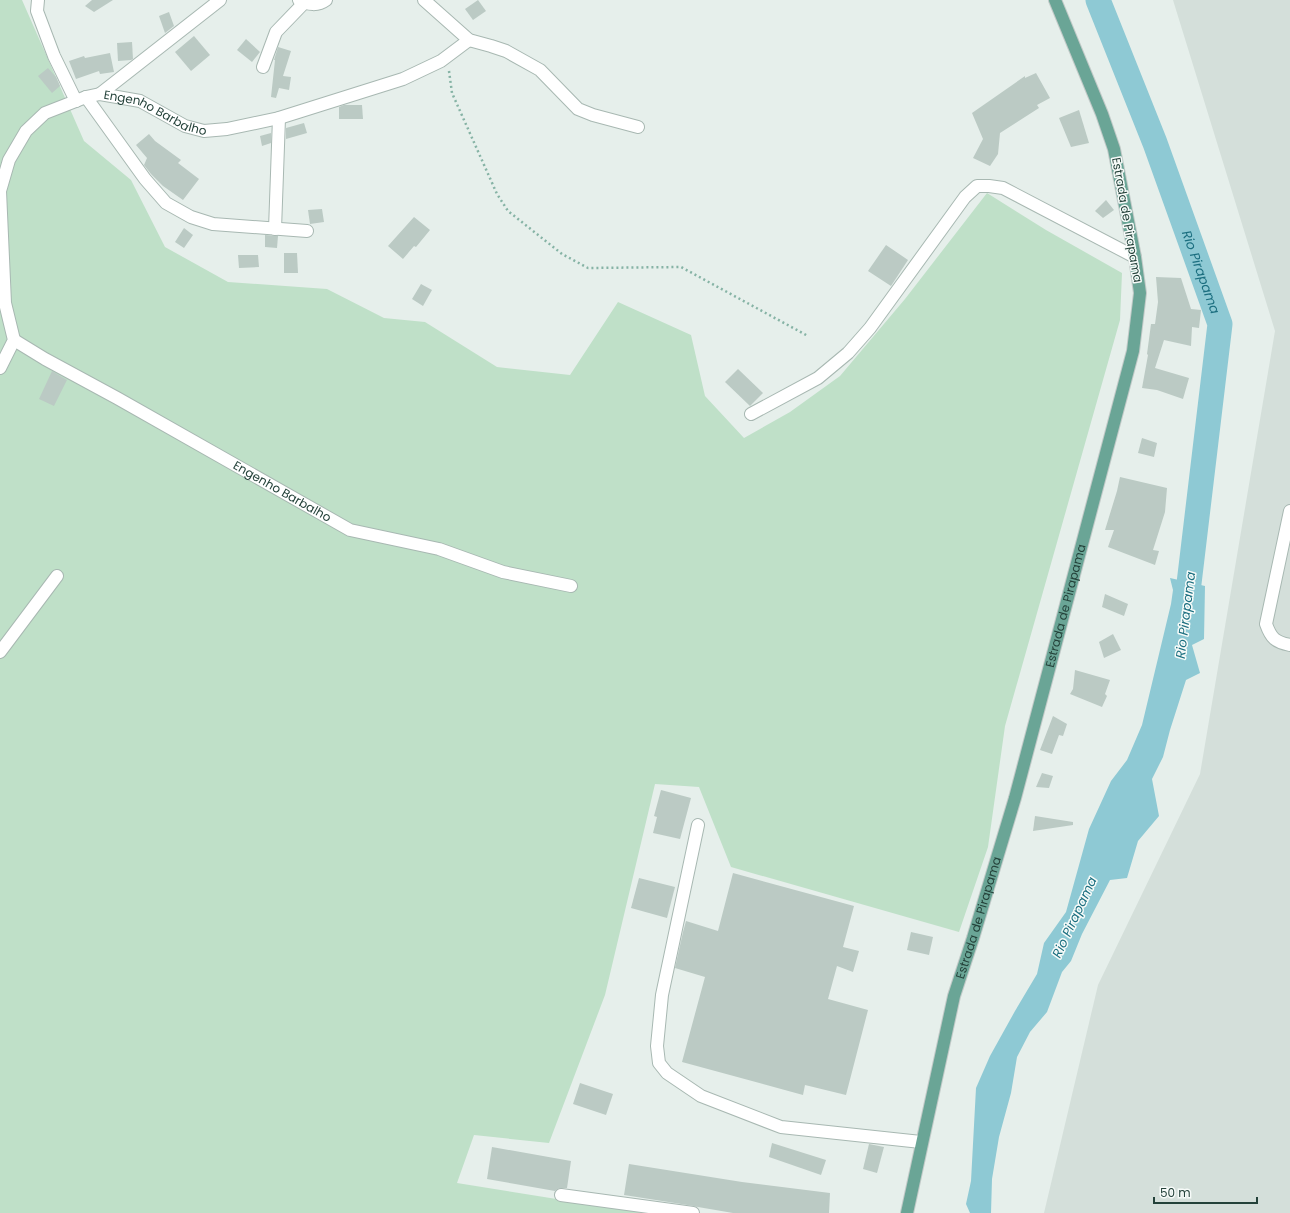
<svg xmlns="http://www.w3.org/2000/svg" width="1290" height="1213" font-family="Poppins,sans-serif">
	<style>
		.built { fill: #d4dfda }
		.green { fill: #bfe0c8 }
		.water { fill: #8ec9d4 }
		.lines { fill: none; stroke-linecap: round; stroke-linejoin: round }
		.river { stroke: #8ec9d4; stroke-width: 25 }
		.building { fill: #bbcac4 }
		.minor-casing { stroke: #a8b8b2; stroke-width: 14 }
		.major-casing { stroke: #c2cac8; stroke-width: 14 }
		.path { stroke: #86b3a5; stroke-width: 2.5; stroke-dasharray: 2 3; stroke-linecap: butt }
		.minor { stroke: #fff; stroke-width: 12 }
		.major { stroke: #6aa596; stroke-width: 12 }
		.labels { text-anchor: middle; stroke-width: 3; stroke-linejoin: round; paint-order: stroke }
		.street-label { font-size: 12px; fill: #24423a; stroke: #f7fbf9 }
		.water-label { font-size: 13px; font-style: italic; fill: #1c6f80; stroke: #f7fbf9 }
	</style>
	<rect width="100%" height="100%" fill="#e6efeb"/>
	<!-- built -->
	<polygon class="built" points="1173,0 1290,0 1290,1213 1044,1213 1098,985 1200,774 1275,331"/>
	<!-- green -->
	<polygon class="green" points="0,0 22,0 84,141 131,180 165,247 228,282 327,289 384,318 425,322 497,367 570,375 618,302 691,335 705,396 744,438 790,412 840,376 905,299 987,193 1046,230 1122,273 1120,320 1005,726 988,847 959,932 731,867 699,787 655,784 605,995 549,1143 474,1135 457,1183 644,1213 0,1213"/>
	<!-- water -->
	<polygon class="water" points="1170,578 1205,586 1204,639 1192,645 1200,673 1186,680 1170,730 1163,757 1152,779 1159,816 1138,841 1127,878 1110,880 1082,934 1071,961 1062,972 1047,1012 1030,1032 1017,1057 1011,1093 999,1137 992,1179 991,1213 970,1213 966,1204 971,1181 976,1088 990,1056 1015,1011 1037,974 1044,943 1066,912 1089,829 1111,781 1127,760 1142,725 1171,604 1173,590"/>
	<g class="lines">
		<!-- river -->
		<path class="river" id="s1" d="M1098,0L1155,143L1220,324L1185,617"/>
	</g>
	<!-- building -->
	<g class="building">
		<polygon points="92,0 113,0 94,12 85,6"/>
		<polygon points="478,0 486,11 473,20 465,9"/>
		<polygon points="169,12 174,26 165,33 159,16"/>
		<polygon points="194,36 210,55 191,71 175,52"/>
		<polygon points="246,39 260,52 252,62 237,50"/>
		<polygon points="132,42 133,59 131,60 118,61 117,43"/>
		<polygon points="278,47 291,51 283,76 291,77 289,90 279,88 276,98 271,97 275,60 274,60"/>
		<polygon points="110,53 114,72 100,74 99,71 76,79 69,61 84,56 85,58"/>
		<polygon points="48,68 56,77 60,86 52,93 38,76"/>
		<polygon points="1036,73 1050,98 1037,105 1039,108 1000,133 998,154 990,166 973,158 983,139 972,113 1025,76 1025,78"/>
		<polygon points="344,105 362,105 363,119 339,119 339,107"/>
		<polygon points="1079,110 1089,143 1071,147 1059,118"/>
		<polygon points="304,123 307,133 286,139 286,128"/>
		<polygon points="271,133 271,143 262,146 260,136"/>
		<polygon points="149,134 155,141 181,160 178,163 199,179 183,200 163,186 151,174 144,165 147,158 136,145"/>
		<polygon points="1106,200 1114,210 1103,218 1095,211"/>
		<polygon points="322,209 324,222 310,224 308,210"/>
		<polygon points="414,217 430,230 416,247 414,246 403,259 388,246"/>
		<polygon points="184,228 193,235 184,248 175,242"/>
		<polygon points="265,235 278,236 277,248 265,247"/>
		<polygon points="886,245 908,260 891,286 868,271"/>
		<polygon points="284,253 297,253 298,273 284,273"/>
		<polygon points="238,255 258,255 259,267 239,268"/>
		<polygon points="1156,277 1181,278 1191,309 1201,310 1199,328 1192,327 1191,346 1164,340 1155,368 1189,378 1183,399 1157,390 1142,388 1148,355 1147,354 1151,324 1155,324 1158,302"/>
		<polygon points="421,284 432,290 423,306 412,299"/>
		<polygon points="738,369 763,393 750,406 725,382"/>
		<polygon points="52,371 67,380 54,406 39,399"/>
		<polygon points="1142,438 1157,443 1154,457 1138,453"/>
		<polygon points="1120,477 1167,488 1165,512 1153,550 1159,551 1155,565 1108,547 1114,530 1105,530 1117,491"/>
		<polygon points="1105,594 1128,604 1124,616 1102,607"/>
		<polygon points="1113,634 1121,650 1104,658 1099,642"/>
		<polygon points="1075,670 1110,680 1105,694 1107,696 1102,707 1070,694 1073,689"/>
		<polygon points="1053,716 1067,724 1063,736 1059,735 1052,754 1040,750"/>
		<polygon points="1042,773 1053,776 1049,788 1036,787"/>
		<polygon points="661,790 691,798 680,839 653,833 657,817 654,816"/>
		<polygon points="1035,816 1073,822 1073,825 1033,831"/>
		<polygon points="733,873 854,906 843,947 859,951 853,972 837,966 828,999 868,1010 846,1095 805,1085 803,1095 682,1062 705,977 675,968 683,932 686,921 718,931"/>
		<polygon points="639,878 675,887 667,918 631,908"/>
		<polygon points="911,932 933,937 929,955 907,950"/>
		<polygon points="580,1083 613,1094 606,1115 573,1104"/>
		<polygon points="772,1143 826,1160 821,1175 769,1157"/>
		<polygon points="869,1144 884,1147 877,1173 863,1169"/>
		<polygon points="492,1147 571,1161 567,1188 559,1188 555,1191 487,1179"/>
		<polygon points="629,1164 742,1182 830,1193 829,1213 733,1213 698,1207 694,1206 624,1195"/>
	</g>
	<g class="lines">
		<defs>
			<g id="minor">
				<polyline points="38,0 37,11 54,56 76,101"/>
				<path d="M299,0C308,5 318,6 326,0"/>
				<polyline points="424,0 469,40 491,46 506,51 540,70 578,109 593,115 638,127"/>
				<polyline points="263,67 276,32 304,3"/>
				<polyline points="100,94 220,0"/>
				<polyline points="86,97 145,179 166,203 191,217 213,224 307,231"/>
				<polyline points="275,229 279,118"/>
				<path id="s2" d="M14,340L45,359L117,398L350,530L439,549L503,572L571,586"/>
				<path id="s3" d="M0,368L14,340L5,303L0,191L9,160L26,131L45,113L86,97L100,94L140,101L185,126L204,131L227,129L279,118L403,79L441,61L469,40"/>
				<polyline points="751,414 818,378 848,353 870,328 965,197 977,186 989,186 1003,188 1135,257"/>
				<path d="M1290,511L1266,624C1271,638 1275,642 1290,645"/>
				<polyline points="0,652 57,576"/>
				<polyline points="698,825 662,995 657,1046 659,1063 667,1073 701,1096 781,1127 921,1142"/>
				<polyline points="561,1195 693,1213"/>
			</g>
			<g id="major">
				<path id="s4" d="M907,1213L954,996L973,938L1015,798L1133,351L1140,293L1135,257L1114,149L1102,114L1055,0"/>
			</g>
		</defs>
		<!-- minor casing -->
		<use href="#minor" class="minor-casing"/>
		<!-- major casing -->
		<use href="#major" class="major-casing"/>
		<!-- path -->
		<polyline class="path" points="449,71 452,93 497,194 508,211 562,254 588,268 681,267 808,336"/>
		<!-- minor -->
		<use href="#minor" class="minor"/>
		<!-- major -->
		<use href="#major" class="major"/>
	</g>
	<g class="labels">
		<!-- street labels -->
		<g class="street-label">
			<text dy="4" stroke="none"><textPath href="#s3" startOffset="391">Engenho Barbalho</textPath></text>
			<text transform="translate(1127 220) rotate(80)" y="4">Estrada de Pirapama</text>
			<text dy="4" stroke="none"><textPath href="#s2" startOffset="308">Engenho Barbalho</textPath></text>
			<text dy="4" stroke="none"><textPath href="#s4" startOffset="628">Estrada de Pirapama</textPath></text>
			<text dy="4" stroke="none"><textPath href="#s4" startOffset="304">Estrada de Pirapama</textPath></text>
		</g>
		<!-- water labels -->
		<g class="water-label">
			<text dy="5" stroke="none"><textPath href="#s1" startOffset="291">Rio Pirapama</textPath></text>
			<text transform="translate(1185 615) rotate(-83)" y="5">Rio Pirapama</text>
			<text transform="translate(1074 917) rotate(-65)" y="5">Rio Pirapama</text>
		</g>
	</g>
	<!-- scale -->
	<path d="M1154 1197v6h103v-6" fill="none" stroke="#24423a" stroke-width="2"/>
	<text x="1160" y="1197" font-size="12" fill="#24423a" stroke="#f7fbf9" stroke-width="3" paint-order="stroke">50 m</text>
</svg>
